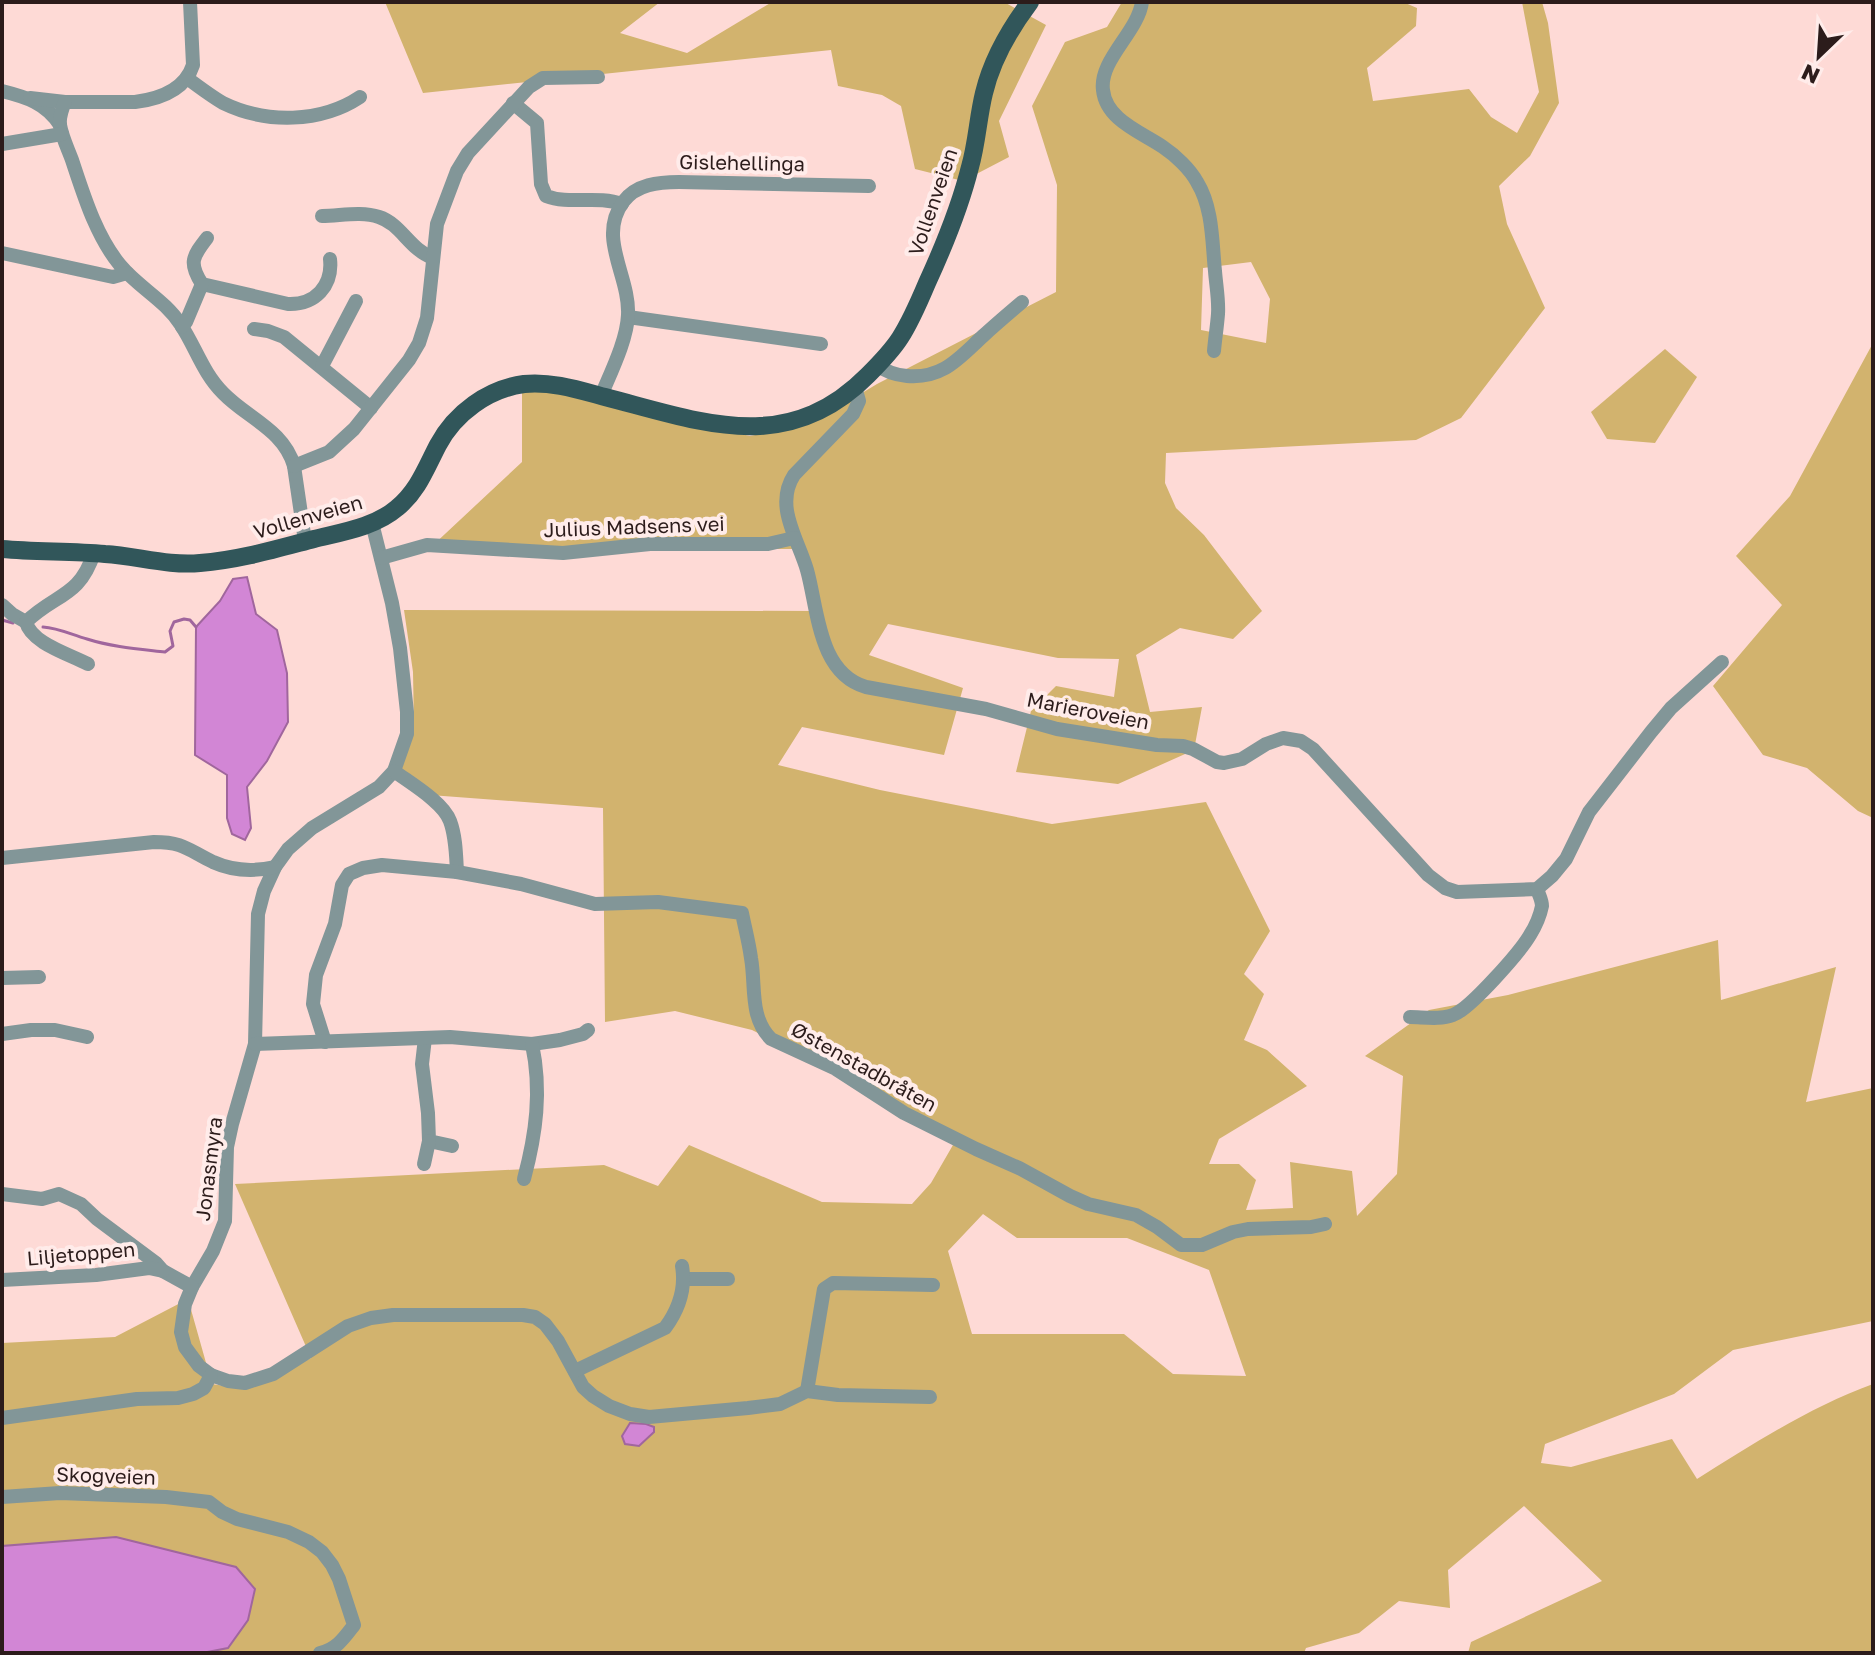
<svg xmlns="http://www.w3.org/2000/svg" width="1875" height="1655" font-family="'Golos Text',sans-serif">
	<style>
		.green { fill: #d2b36e; fill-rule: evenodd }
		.water { fill: #d286d5; stroke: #a0669d; stroke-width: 2 }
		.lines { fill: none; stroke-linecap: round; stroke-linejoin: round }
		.stream { stroke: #a0669d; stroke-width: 3 }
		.minor { stroke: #829698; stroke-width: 14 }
		.major { stroke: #31565a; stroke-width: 18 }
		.labels { text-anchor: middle; stroke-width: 8; stroke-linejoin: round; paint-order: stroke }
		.street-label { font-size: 20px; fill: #2c1c1b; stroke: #ffecea }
	</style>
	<rect width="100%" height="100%" fill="#fedad6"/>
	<!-- green -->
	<g class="green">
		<polygon points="385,2 660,2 620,33 687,53 772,2 1004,2 1046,25 999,121 1009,157 963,181 915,169 901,106 882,95 838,86 831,50 423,93"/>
		<path d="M1122,2H1403L1417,8L1416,26L1367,68L1373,101L1469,89L1491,117L1517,133L1539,92L1522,2H1542L1548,23L1559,103L1530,156L1499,186L1507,224L1545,308L1461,418L1416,440L1166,453L1165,483L1176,508L1204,535L1262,611L1233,639L1180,628L1136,655L1150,712L1202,707L1194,750L1118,784L1016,772L1031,711L1056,686L1114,697L1119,659L1058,658L888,624L869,655L963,688L944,755L802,727L778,765L880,790L1052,824L1206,802L1270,931L1244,974L1264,994L1244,1040L1267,1050L1307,1086L1219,1139L1209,1164H1239L1256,1180L1246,1210L1293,1208L1290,1162L1352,1171L1357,1216L1397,1174L1403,1076L1365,1056L1429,1010L1508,995L1718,940L1721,1000L1836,967L1806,1102L1873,1088V1321L1733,1350L1674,1394L1545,1444L1541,1463L1571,1467L1672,1439L1697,1479C1753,1444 1810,1407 1873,1384V1653H1468L1471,1642L1602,1581L1524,1506L1448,1570L1450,1608L1399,1601L1359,1633L1306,1648L1304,1653H202L228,1648L116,1537L2,1546V1343L115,1337L188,1299L212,1384L243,1389L311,1358L235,1184L604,1165L658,1186L689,1145L822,1202L912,1204L931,1183L953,1145L848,1077L752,1030L675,1011L605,1022L603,808L430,795L398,770L414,727L413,672L404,610L814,611L794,549L430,548L522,462V391L558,392L661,417L750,436L785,429L819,419L877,384L1056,292L1057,185L1032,106L1065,42L1107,27ZM1251,262L1270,299L1266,343L1201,330L1203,268ZM983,1214L1017,1238H1127L1209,1270L1246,1376L1173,1374L1124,1334H972L948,1251Z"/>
		<polygon points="1873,343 1873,818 1858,811 1807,768 1763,755 1713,686 1782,605 1736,556 1790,496"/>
		<polygon points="1665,349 1697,377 1655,443 1607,439 1591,412"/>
	</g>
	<!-- water -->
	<g class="water">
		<polygon points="247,577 256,614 277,630 287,673 288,722 267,761 247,787 251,828 245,840 232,834 227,818 227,775 195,755 196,627 220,601 233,579"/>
		<polygon points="630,1423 646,1424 654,1427 654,1432 639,1446 625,1444 622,1436"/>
		<polygon points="116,1537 236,1567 255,1589 248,1620 228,1648 202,1653 2,1653 2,1546"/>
	</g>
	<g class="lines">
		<!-- stream -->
		<g class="stream">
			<polyline points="2,620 13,623"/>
			<path d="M43,627C59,628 72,635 87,639C112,647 139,649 165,652L173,646L170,631L174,622L184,619L190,620L196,627"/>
		</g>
		<!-- minor -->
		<g class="minor">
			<path d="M1142,2C1138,32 1099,60 1103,90C1106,120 1141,132 1163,147C1175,155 1190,169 1197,182C1213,208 1212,242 1215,271C1216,285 1219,300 1218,314C1217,327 1215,339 1214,351"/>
			<path d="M187,78C199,87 211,96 223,103C266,124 321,123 360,97"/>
			<path d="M2,91C26,97 46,103 60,125"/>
			<path d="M30,98L65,102H135C159,99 185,90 193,65L190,2"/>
			<path d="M65,102C62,109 59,117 60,125C62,137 68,149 72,160C84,196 96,236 120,265C139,288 165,300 181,325C196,348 203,373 223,393C247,418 284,430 294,466L305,541"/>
			<path d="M513,103L537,123L541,184L546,196C569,205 597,195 622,204"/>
			<polyline points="2,144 62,134"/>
			<path d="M322,216C340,216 361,211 379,217C401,224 410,250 433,258"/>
			<path d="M207,238C193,256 188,263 202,284L288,304C315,305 333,286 330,259"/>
			<polyline points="2,253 113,277 127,273"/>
			<polyline points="628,317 821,344"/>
			<polyline points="182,327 186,322 202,284"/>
			<polyline points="254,329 268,331 284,337 371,408"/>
			<path d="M877,365C886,372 896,375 907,376C943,379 959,358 983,336C996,324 1009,313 1022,302"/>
			<polyline points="322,366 356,301"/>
			<path d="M855,387L859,401L853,414L794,475C774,506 798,539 807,570C818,609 818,673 866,687L986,709L1057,729L1157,745L1183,746L1193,749L1217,762L1224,763L1242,759L1266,744L1283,738L1301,741L1313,749L1428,875L1445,888L1457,892L1537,889L1552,876L1566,859L1589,812L1651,732L1671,708L1722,662"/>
			<path d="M601,396C611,372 627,340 628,315C630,276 597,238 623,202C636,184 659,182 679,182L869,186"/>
			<polyline points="294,466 329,452 354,429 409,360 419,343 427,318 437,224 457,171 468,153 529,87 543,78 598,77"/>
			<polyline points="372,523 392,603 400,648 407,712 407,734 394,771 379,787 312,828 288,849 275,867 264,891 258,914 255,1044 232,1124 227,1147 225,1221 213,1251 192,1287 185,1304 181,1332 185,1347 199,1366 211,1375 228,1381 245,1383 273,1374 348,1326 371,1318 393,1315 523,1315 535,1317 545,1324 558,1341 583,1387 593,1396 609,1406 630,1414 649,1417 748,1408 780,1404 807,1391 838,1395 930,1397"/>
			<polyline points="381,558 427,545 563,553 650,544 768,544 794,538"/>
			<polyline points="2,605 12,614 26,622"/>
			<path d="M88,664C69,654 31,643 26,622C56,593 79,598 94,553"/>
			<path d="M394,771C410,783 443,802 450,821C456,837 456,855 457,872"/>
			<path d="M2,858L154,842C184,842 188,850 213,862C233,871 253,872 275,867"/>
			<polyline points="2,978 39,977"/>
			<path d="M1410,1017C1423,1017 1440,1020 1453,1015C1470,1009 1520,952 1530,935C1535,927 1540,916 1542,906C1542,900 1539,895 1537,889"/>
			<polyline points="2,1034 31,1030 55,1030 87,1037"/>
			<polyline points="425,1038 422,1064 428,1113 429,1141 452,1146"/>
			<path d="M325,1042L313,1004L316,975L335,924L342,885L349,874L363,868L382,865L457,872L521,884L595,904L658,902L742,913C745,928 749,943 751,958C756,986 749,1017 771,1039L836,1069L904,1113L976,1149L1019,1168L1070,1196L1088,1204L1136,1215L1157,1227L1181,1245H1202L1233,1232L1248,1229L1311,1227L1325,1224"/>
			<polyline points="255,1044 450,1037 532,1044 560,1040 583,1034 588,1030"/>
			<polyline points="424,1164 429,1141"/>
			<path d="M524,1179C536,1134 542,1091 532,1044"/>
			<polyline points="2,1194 42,1199 59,1194 81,1204 97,1219 156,1263 163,1271 192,1287"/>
			<polyline points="684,1279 728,1279"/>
			<polyline points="2,1280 96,1275 149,1268 163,1271"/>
			<path d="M575,1371L665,1328C679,1309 686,1289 682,1266"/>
			<polyline points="807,1391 824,1289 833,1283 933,1285"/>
			<polyline points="2,1418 137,1399 178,1398 193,1394 204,1388 211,1375"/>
			<path d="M2,1497L60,1493L166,1497L209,1502L222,1512L237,1519L288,1532L309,1542L322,1552L332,1565L339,1579L354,1625C344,1638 337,1649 320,1653"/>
		</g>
		<!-- major -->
		<path class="major" d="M2,549C36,552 71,551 105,554C137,556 168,566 200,563C239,560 276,549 314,539C342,532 375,527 397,508C418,491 426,468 438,445C455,413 488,389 524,384C551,381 579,390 605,397C702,422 787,457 868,375C880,363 891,352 900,338C911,321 919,302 927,283C944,246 960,207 970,167C977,143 978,117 984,93C992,59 1009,30 1030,2"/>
	</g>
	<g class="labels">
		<!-- street labels -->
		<g class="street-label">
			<text transform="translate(742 163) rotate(1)" y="7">Gislehellinga</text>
			<text transform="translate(933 202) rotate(-71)" y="7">Vollenveien</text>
			<text transform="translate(308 517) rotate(-16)" y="7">Vollenveien</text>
			<text transform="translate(634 527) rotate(-2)" y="7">Julius Madsens vei</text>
			<text transform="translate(1088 711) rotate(11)" y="7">Marieroveien</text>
			<text transform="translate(864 1067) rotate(29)" y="7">Østenstadbråten</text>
			<text transform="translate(209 1169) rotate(-83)" y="7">Jonasmyra</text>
			<text transform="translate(81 1254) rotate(-5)" y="7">Liljetoppen</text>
			<text transform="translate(106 1476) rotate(2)" y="7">Skogveien</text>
		</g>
	</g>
	<!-- border -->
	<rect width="1875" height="1655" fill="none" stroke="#2c1c1b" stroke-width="8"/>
	<!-- north arrow -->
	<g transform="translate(1819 56) rotate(205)" stroke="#ffecea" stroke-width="6" paint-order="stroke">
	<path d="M0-6L14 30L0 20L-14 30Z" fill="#2c1c1b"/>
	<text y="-12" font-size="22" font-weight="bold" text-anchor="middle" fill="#2c1c1b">N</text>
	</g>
</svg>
